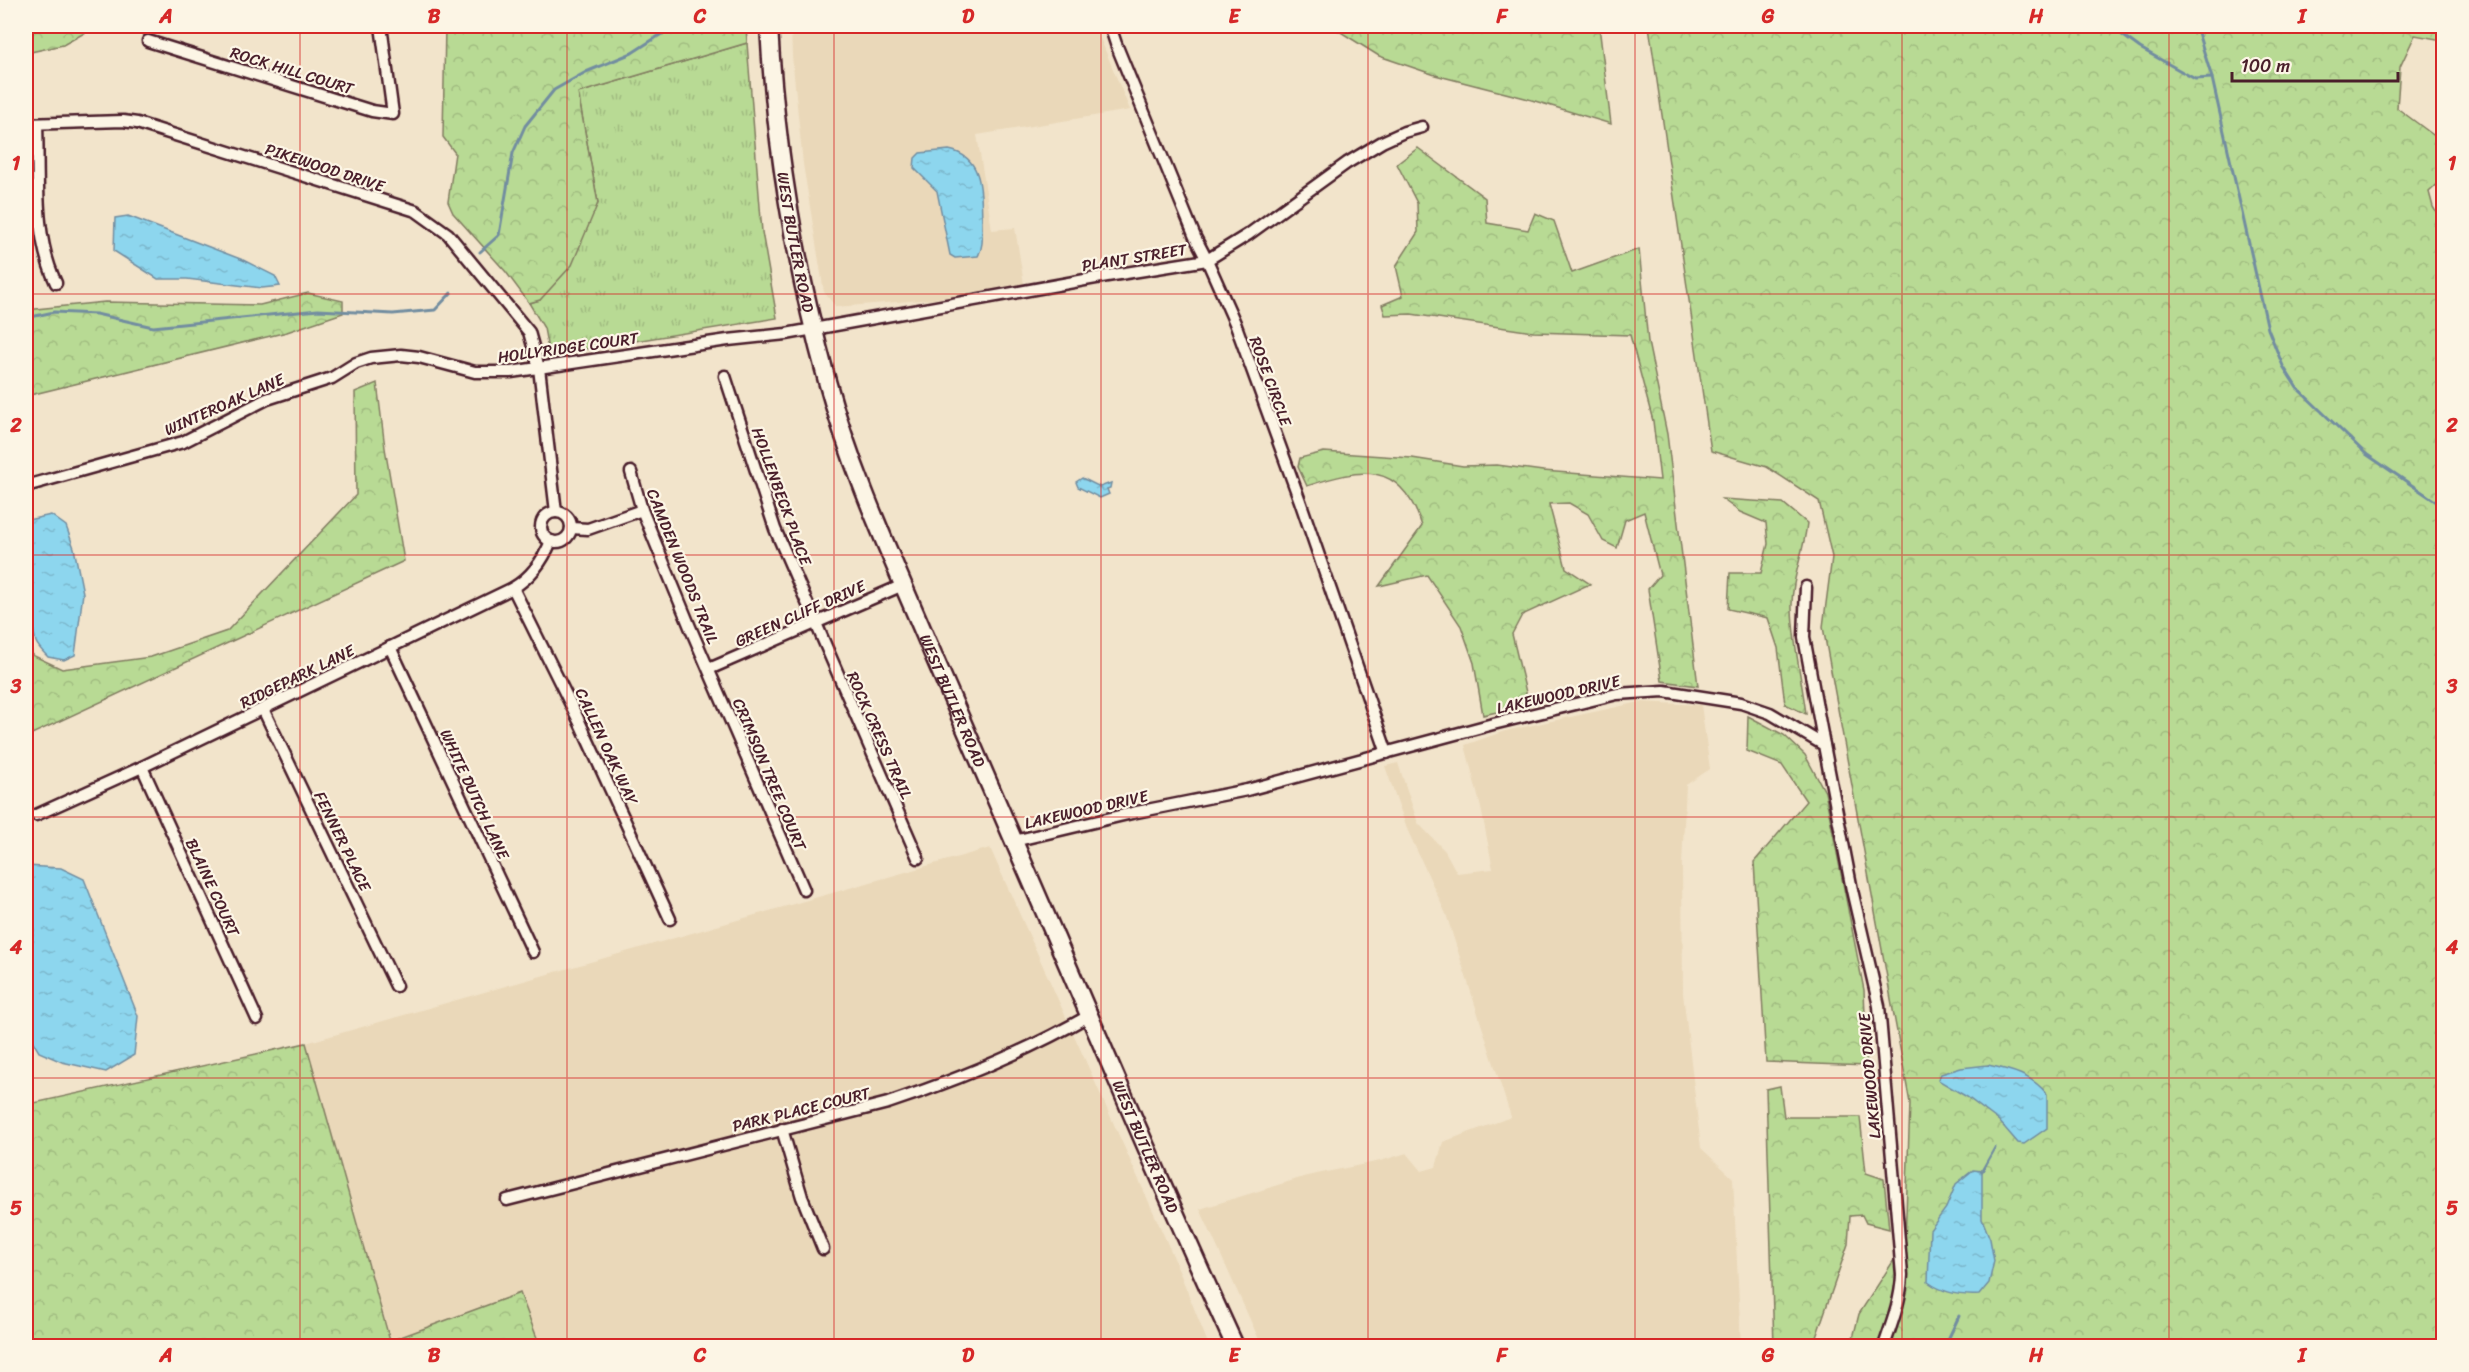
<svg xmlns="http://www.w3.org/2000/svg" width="2469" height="1372" font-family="Sriracha,sans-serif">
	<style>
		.built { fill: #ead8b9 }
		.grass { fill: url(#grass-tufts); stroke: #817c60; stroke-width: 1.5 }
		.forest { fill: url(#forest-crowns); stroke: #817c60; stroke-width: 1.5 }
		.water { fill: url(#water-ripples); stroke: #728da0; stroke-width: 1.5 }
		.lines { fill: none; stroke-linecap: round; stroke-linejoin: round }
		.stream { stroke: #728da0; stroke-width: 3 }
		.minor-casing { stroke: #4a1f2b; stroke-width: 15 }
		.primary-casing { stroke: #4a1f2b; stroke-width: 21 }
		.minor { stroke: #fcf5e5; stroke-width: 10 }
		.primary { stroke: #fcf5e5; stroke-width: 16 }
		.grid { fill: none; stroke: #d62828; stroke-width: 1.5; stroke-opacity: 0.55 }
		.labels { text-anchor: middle; stroke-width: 4.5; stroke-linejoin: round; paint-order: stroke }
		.street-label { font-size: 16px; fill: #4a1f2b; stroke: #fcf5e5 }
		.neatline { fill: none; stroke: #d62828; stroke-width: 2 }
		.grid-label { font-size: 20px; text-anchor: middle; font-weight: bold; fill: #d62828 }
	</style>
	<defs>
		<pattern id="grass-tufts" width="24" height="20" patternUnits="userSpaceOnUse" patternTransform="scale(1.5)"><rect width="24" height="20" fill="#b8da94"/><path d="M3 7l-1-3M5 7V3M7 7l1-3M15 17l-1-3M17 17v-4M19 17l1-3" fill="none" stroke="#a0bb80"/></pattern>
		<pattern id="forest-crowns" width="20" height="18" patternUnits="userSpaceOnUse" patternTransform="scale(1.5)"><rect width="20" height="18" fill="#b8da94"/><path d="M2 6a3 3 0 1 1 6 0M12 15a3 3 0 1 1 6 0" fill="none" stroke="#a0bb80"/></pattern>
		<pattern id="water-ripples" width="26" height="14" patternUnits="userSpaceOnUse" patternTransform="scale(1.5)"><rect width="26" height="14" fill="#8dd6ee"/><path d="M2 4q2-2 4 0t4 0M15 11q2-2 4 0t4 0" fill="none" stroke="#7bb7cc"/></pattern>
	</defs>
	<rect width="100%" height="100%" fill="#f2e4cb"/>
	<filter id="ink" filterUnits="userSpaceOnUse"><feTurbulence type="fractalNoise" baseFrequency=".0167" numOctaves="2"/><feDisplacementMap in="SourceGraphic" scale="12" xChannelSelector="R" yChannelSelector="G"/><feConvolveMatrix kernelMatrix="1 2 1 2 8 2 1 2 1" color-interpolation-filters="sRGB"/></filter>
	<g filter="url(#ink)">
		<!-- built -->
		<g class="built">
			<polygon points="791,26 1095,26 1130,110 977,135 992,230 1015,228 1024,284 934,299 836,307 824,292 803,164 792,56"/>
			<polygon points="1640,702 1701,705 1710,769 1686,785 1682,864 1683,993 1701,1148 1733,1178 1741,1346 1262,1346 1200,1209 1307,1176 1380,1161 1407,1153 1422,1171 1436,1167 1443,1142 1511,1117 1446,914 1407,829 1385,766 1398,763 1418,823 1445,851 1457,873 1493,869 1481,808 1465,745 1505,731"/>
			<polygon points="990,848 1174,1258 1209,1346 540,1346 520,1294 391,1341 306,1043"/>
		</g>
		<!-- grass -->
		<polygon class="grass" points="747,43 762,232 777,318 549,355 544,328 529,303 540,300 598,203 578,93"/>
		<!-- forest -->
		<g class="forest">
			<polygon points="26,26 97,26 63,45 26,53"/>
			<polygon points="445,26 746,26 747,43 578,93 598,203 572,265 540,300 529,303 506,272 453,213 448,202 455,153 443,137"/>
			<polygon points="1331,26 1599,26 1611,124 1525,98 1435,75 1379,56"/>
			<polygon points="1649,26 2443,26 2443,35 2437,39 2415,35 2400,67 2397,108 2444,143 2443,179 2429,192 2433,207 2439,217 2444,217 2443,1346 1851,1346 1859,1314 1905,1243 1910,1103 1823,627 1832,557 1819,501 1767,467 1711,451"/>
			<path d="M1418,148L1485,198L1487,223L1528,230L1535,213L1554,221L1572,273L1639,249L1648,342L1667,434L1698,686L1662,681L1648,589L1660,575L1644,512L1625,520L1617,548L1603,541L1588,514L1569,503L1549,504L1566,568L1590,584L1522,615L1512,634L1529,705L1483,715L1474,663L1461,626L1427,575L1379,586L1422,526C1401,460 1361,468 1307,486L1298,467L1300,458L1324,452L1412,458L1463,466L1497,465L1543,471L1660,480L1653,421L1630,335L1533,332L1411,314L1385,315L1382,305L1403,296L1396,266L1418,232L1417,203L1397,164Z"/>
			<polygon points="308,293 343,301 343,313 287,332 26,396 26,310 105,302 260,305"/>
			<polygon points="377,383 385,448 404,561 32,734 26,698 26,602 32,655 62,669 151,657 227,631 356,495 355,392"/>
			<path d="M1722,499L1783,503L1807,523C1804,553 1791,579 1792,609C1793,643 1802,681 1806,714L1785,704L1778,648L1768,618L1728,609L1730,573H1761L1768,544L1766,523L1740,512Z"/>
			<polygon points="1748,716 1784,735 1805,755 1825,792 1864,990 1867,1066 1766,1062 1754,862 1806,801 1782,765 1747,751"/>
			<polygon points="306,1043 390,1341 520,1293 540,1346 26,1346 26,1095 30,1104"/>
			<polygon points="1780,1086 1784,1117 1860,1117 1866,1173 1884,1179 1889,1229 1866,1223 1862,1215 1850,1216 1848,1244 1813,1346 1774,1346 1766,1089"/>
		</g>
		<!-- water -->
		<g class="water">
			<path d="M949,150C985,157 981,195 982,224C982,234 984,246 978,256L955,258L950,255L937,191L914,168L915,158L920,153Z"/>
			<polygon points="128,216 243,260 275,276 280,286 262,288 187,279 158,279 114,251 115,218"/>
			<polygon points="1082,478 1100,487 1111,483 1110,488 1107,489 1109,494 1100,498 1078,487 1076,482"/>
			<path d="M51,515L66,526L74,548L83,593L75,655L64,660L48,657C44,653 38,647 36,642C31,624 21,535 28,520Z"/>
			<polygon points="26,866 61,868 84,879 138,1016 134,1055 106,1072 62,1062 39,1052 26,1030 26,957 34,930 28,909 26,908"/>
			<path d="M1988,1065C2011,1070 2032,1075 2047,1094V1128L2024,1144L2018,1143L1999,1121L1967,1097L1938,1080L1941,1074L1961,1068Z"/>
			<path d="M1973,1170L1982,1171V1219L1990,1239L1994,1261L1989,1283L1979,1295C1961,1296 1943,1293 1928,1282L1930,1230L1946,1208L1956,1184Z"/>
		</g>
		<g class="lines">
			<!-- stream -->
			<g class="stream">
				<polyline points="2110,26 2140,48 2195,79 2212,78"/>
				<polyline points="2196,26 2212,78 2268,329 2283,366 2297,388 2366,454 2444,507"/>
				<polyline points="480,252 499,235 513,153 525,126 554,90 586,72 632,53 674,26"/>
				<polyline points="26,318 54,312 96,314 153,327 318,310 393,314 435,310 451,293"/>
				<polyline points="1982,1171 1995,1148"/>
				<polyline points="26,1198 26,1238"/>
				<polyline points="1945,1346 1959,1316"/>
			</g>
			<defs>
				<g id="minor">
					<polyline points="1110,26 1116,44 1195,237 1207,260 1235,323 1300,501 1387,753"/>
					<polyline points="148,41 372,111 393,114 381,26"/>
					<polyline points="26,124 123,121 137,123 416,211 448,234 529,332 539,368 556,512"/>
					<path d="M37,124C39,176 33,235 56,283"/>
					<polyline points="725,376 775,529 918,858"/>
					<polyline points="631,472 642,510 690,627 804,890"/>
					<polyline points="26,486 183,442 267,399 332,378 356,363 371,358 401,355 419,357 475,372 511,372 728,340 786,334 1107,276 1207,260 1249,234 1347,163 1382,142 1404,132 1422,127"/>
					<circle cx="556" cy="527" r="15"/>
					<polyline points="571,528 588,529 642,510"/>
					<polyline points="1806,587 1804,637 1824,745"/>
					<polyline points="513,588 579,721 670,919"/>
					<polyline points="390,647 533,952"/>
					<polyline points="709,669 903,585"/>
					<polyline points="263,709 396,986"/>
					<polyline points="142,767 257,1019"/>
					<path d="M36,815L142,767L513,588C531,577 543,561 551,541"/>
					<path d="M1014,841L1132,813L1247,790L1493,724L1617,694L1664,691L1741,703L1770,713L1824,745L1852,890L1879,1006L1902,1275C1901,1300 1892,1323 1884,1346"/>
					<polyline points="782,1129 802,1197 823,1249"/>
					<path d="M507,1200L888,1103C957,1080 1026,1052 1090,1015"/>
				</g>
				<g id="primary">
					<path id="s1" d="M769,26C775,147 795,264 827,381C852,473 892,558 929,645C959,714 989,784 1019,853C1091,1018 1160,1184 1235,1346"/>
				</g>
			</defs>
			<!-- minor casing -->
			<use href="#minor" class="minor-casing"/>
			<!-- primary casing -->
			<use href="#primary" class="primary-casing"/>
			<!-- minor -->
			<use href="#minor" class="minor"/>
			<!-- primary -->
			<use href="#primary" class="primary"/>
		</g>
	</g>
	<!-- grid -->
	<path class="grid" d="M300,26V1346M567,26V1346M834,26V1346M1101,26V1346M1368,26V1346M1635,26V1346M1902,26V1346M2169,26V1346M26,294H2444M26,555H2444M26,817H2444M26,1078H2444"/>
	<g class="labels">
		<!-- street labels -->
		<g class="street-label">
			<text transform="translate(292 70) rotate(17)" y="6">ROCK HILL COURT</text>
			<text transform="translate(325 167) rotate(18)" y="6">PIKEWOOD DRIVE</text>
			<text dy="6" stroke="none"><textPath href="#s1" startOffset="218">WEST BUTLER ROAD</textPath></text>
			<text transform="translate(1134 257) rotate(-9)" y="6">PLANT STREET</text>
			<text transform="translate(568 347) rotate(-8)" y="6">HOLLYRIDGE COURT</text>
			<text transform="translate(1271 381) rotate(70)" y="6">ROSE CIRCLE</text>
			<text transform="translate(224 404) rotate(-24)" y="6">WINTEROAK LANE</text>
			<text transform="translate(782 496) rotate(70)" y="6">HOLLENBECK PLACE</text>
			<text transform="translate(683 566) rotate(68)" y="6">CAMDEN WOODS TRAIL</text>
			<text transform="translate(800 613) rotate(-24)" y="6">GREEN CLIFF DRIVE</text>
			<text transform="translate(297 676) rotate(-26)" y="6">RIDGEPARK LANE</text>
			<text transform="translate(1558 694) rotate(-13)" y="6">LAKEWOOD DRIVE</text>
			<text dy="6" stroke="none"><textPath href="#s1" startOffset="704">WEST BUTLER ROAD</textPath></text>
			<text transform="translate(880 735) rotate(66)" y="6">ROCK CRESS TRAIL</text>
			<text transform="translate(607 746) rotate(65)" y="6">CALLEN OAK WAY</text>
			<text transform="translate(770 774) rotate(67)" y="6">CRIMSON TREE COURT</text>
			<text transform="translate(475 794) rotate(65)" y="6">WHITE DUTCH LANE</text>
			<text transform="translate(1086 809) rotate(-13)" y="6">LAKEWOOD DRIVE</text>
			<text transform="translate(343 841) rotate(64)" y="6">FENNER PLACE</text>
			<text transform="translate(213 887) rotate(65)" y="6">BLAINE COURT</text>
			<text transform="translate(1869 1076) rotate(-95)" y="6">LAKEWOOD DRIVE</text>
			<text transform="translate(801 1109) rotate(-14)" y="6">PARK PLACE COURT</text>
			<text dy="6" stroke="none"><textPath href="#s1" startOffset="1190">WEST BUTLER ROAD</textPath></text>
		</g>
	</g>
	<!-- margin -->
	<rect width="2469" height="1372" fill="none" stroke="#fcf5e5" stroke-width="66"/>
	<!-- scale -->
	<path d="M2232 72v9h166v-9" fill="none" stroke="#4a1f2b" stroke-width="3"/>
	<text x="2241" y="72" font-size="18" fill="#4a1f2b" stroke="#fcf5e5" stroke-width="4.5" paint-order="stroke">100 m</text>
	<rect x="33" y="33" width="2403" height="1306" class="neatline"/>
	<g class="grid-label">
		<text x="166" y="23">A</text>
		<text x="434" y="23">B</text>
		<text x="700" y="23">C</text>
		<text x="968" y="23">D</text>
		<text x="1234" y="23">E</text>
		<text x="1502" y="23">F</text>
		<text x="1768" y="23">G</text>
		<text x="2036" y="23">H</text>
		<text x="2302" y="23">I</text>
		<text x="16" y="170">1</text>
		<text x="2452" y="170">1</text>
		<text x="16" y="432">2</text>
		<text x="2452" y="432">2</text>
		<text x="16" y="693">3</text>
		<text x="2452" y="693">3</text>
		<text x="16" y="954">4</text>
		<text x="2452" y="954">4</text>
		<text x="16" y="1215">5</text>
		<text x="2452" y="1215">5</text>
		<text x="166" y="1362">A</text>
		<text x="434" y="1362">B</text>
		<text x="700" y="1362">C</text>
		<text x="968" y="1362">D</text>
		<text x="1234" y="1362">E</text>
		<text x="1502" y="1362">F</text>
		<text x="1768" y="1362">G</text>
		<text x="2036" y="1362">H</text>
		<text x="2302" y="1362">I</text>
	</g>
</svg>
